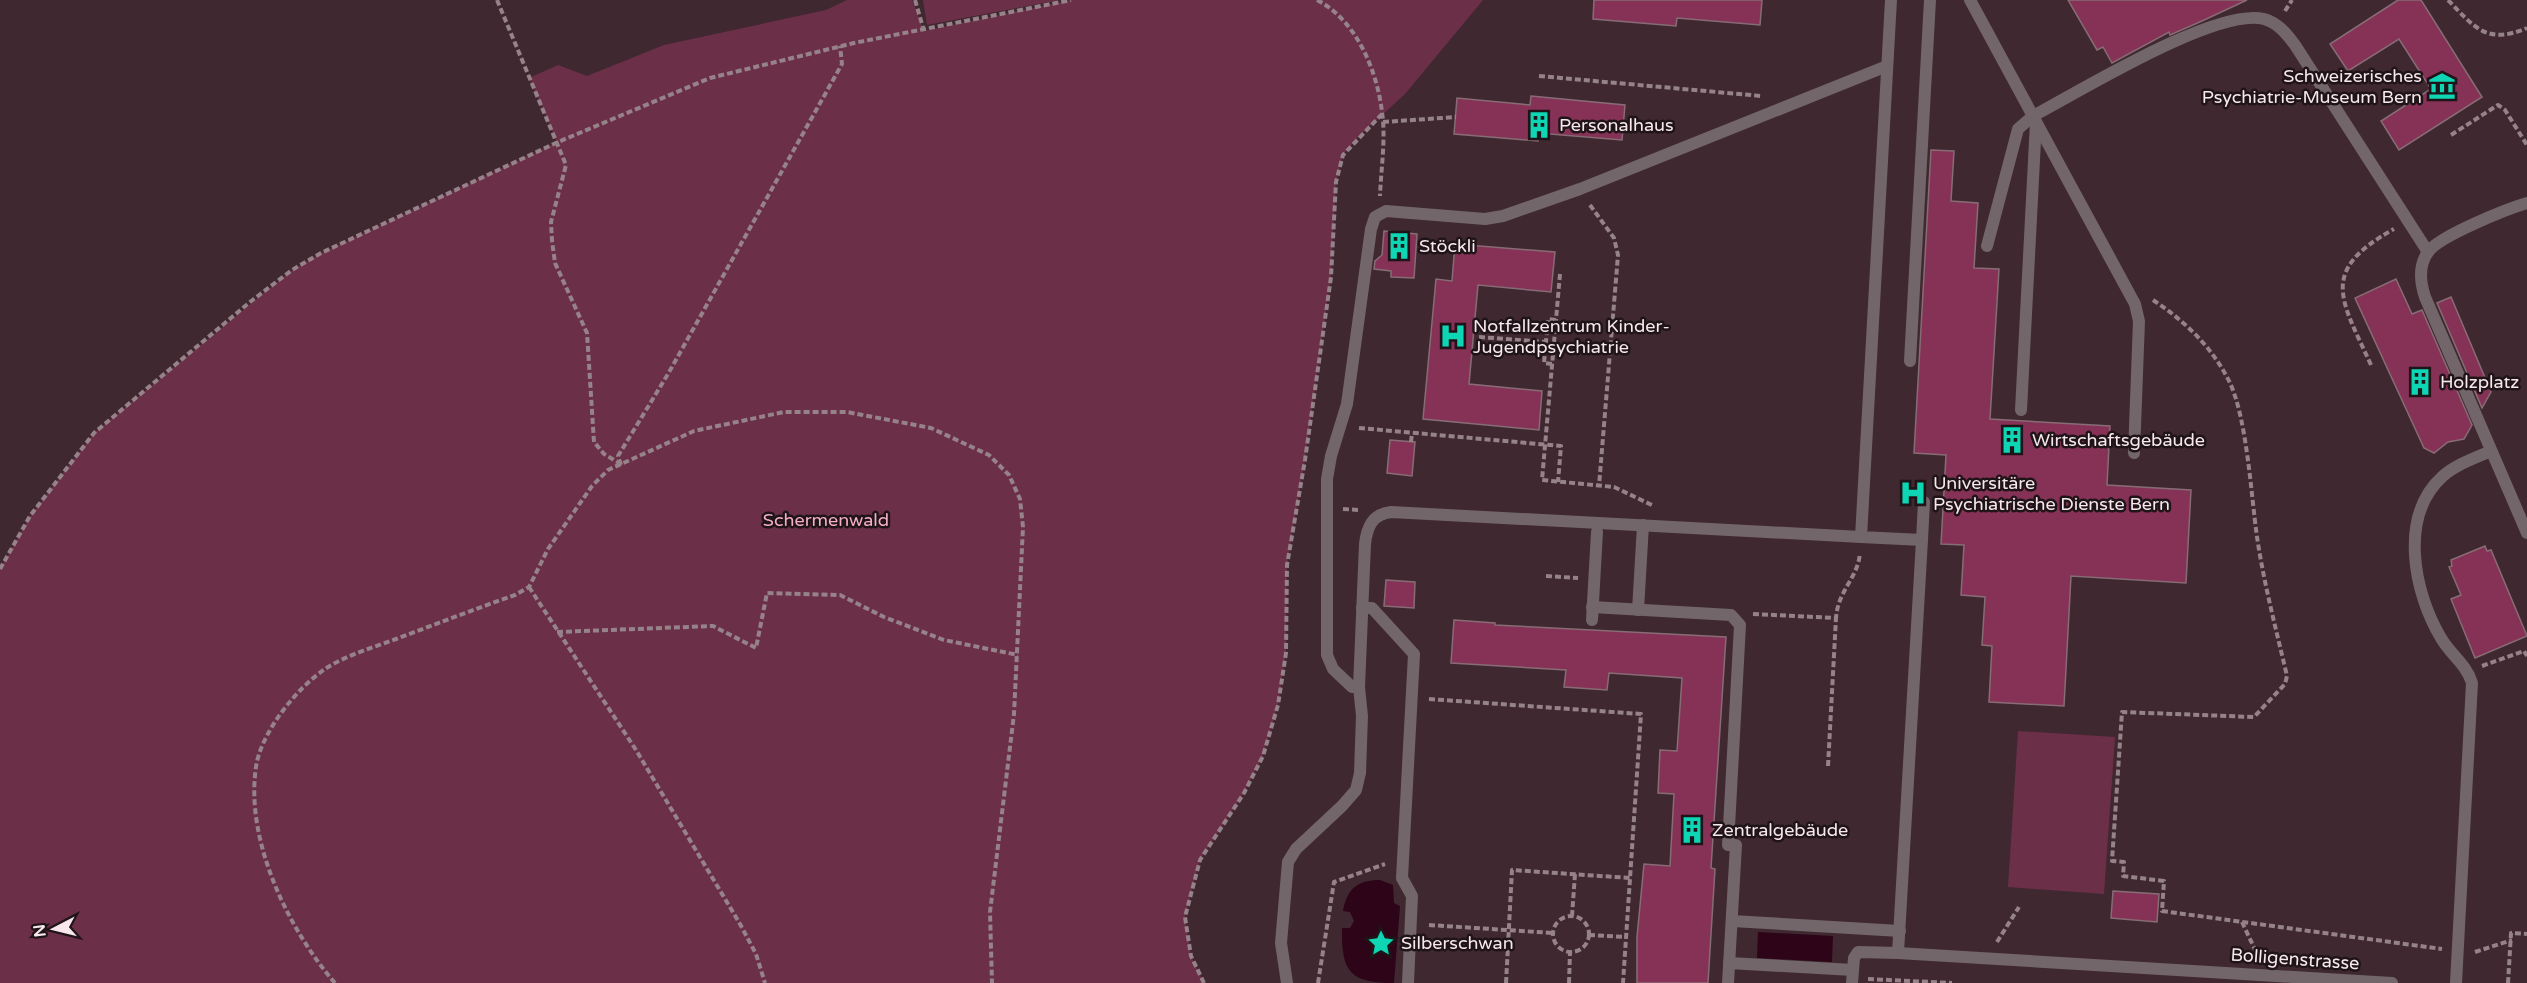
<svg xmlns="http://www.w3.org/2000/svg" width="2527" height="983" font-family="'Varela Round',sans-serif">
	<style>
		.green { fill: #6c2f48 }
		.water { fill: #2e0418 }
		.building { fill: #853256; stroke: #876c75; stroke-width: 1.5 }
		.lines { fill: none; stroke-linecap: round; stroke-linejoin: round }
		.path { stroke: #968289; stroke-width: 4; stroke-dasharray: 6 3; stroke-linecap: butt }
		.lane { stroke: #72666a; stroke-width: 12 }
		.labels { text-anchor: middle; stroke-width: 5; stroke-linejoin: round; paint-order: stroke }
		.poi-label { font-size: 18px; fill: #f8e8ed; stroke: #1f1418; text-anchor: start }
		.park-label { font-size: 18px; fill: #f6aec7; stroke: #1f1418 }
		.street-label { font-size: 18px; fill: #f8e8ed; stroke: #1f1418 }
	</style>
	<rect width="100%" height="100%" fill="#3f2830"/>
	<!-- green -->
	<g class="green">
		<polygon points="847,0 912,0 924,31 1071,0 1483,0 1405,94 1358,137 1343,155 1336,182 1331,277 1305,460 1287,565 1286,653 1278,705 1263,756 1244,793 1200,860 1185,917 1191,956 1204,983 0,983 0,569 30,516 94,433 292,270 321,253 557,142 529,78 558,65 587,76 664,45 826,10"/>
		<polygon points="923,0 1059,0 927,25"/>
		<polygon points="2018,731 2115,737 2104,894 2008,887"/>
	</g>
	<!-- water -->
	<g class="water">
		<path d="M1380,880L1393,885L1394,903L1400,906L1394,983C1351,983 1341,973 1342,928H1350L1354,921L1350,912L1343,911C1347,889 1357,880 1380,880Z"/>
		<polygon points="1758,932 1833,936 1832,962 1757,958"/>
	</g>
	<!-- building -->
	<g class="building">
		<polygon points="1594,0 1762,0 1760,25 1677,18 1676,26 1593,19"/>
		<polygon points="2068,0 2247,0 2202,21 2170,35 2169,32 2112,63 2103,47 2097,50"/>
		<polygon points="2398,0 2421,0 2482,97 2399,150 2381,121 2431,89 2399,39 2348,71 2330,44"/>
		<polygon points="1531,96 1625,105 1622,140 1538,133 1538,141 1454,134 1457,98 1530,105"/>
		<polygon points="1931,150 1954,151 1951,201 1978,203 1974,268 1999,269 1990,419 2110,426 2107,485 2191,490 2186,583 2071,576 2064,706 1989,702 1992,646 1982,645 1985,597 1961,595 1964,545 1941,544 1946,455 1914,453"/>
		<polygon points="1384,231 1417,234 1414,278 1391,277 1391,271 1374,269 1375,261 1382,255"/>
		<polygon points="1455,244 1555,252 1551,292 1478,285 1469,384 1542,391 1539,430 1423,419 1436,279 1452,281"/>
		<polygon points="2396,279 2412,314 2422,310 2472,425 2464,439 2448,442 2434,453 2424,448 2355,298"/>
		<polygon points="2451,297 2491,392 2482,408 2437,303"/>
		<polygon points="1390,440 1415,442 1412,476 1387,473"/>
		<polygon points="2485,546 2487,551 2491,550 2527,636 2475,658 2451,599 2461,595 2449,567 2452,566 2451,560"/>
		<polygon points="1386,580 1415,582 1414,608 1384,606"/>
		<polygon points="1454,620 1495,623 1495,625 1726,637 1711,868 1715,869 1708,983 1637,983 1637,937 1644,864 1670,866 1674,794 1658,793 1660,750 1677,751 1682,678 1609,673 1607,690 1564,687 1566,670 1451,663"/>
		<polygon points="2113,891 2159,894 2157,922 2111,918"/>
	</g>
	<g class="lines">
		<!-- path -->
		<g class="path">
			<polyline points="497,0 566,165 551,222 552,241 555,263 587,333 594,442 604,454 621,464"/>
			<polyline points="915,0 924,31"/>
			<path d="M1317,0C1356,20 1377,70 1382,112C1386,139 1381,168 1380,196"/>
			<path d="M2448,0C2475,28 2487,45 2527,28"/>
			<polyline points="2285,11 2292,0"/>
			<polyline points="1539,76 1761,96"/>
			<polyline points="1383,122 1456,117"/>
			<polyline points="2451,135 2498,105 2505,110 2527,145"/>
			<polyline points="1590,205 1614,238 1618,255 1599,486"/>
			<polyline points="1560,274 1542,480 1614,487 1654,506"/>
			<path d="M2153,300C2185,321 2213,348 2230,383C2247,420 2251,494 2257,537C2264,584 2276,629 2287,676L2285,684L2254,717L2122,712L2112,861L2124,862L2123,876L2164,881L2162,911L2442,949"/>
			<polyline points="1479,337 1546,342"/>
			<polyline points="1552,364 1544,363 1548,319 1556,320"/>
			<path d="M2371,365C2341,299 2318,271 2394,229"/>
			<polyline points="1359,428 1561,446 1558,482"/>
			<polyline points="1411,442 1412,433"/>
			<polyline points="621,465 618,456 668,374 842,64 840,46"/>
			<polyline points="1343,509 1359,510"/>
			<polyline points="0,569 30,516 94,433 250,302 292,270 321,253 558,142 710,78 854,43 1071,0"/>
			<polyline points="1546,576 1578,578"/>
			<polyline points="529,587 636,750 740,924 756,954 765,983"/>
			<path d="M1753,614L1836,618C1838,590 1858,578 1860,553"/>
			<polyline points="557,632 713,626 756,648 767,593 840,595 884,617 944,640 1018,655"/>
			<polyline points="2482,666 2524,651 2527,656"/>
			<polyline points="1429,699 1641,714 1623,983"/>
			<polyline points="1828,766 1836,618"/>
			<polyline points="1572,916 1575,874"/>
			<circle cx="1571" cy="934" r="18"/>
			<polyline points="2242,922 2258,956"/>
			<polyline points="1429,925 1553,933"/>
			<polyline points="1589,935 1626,937"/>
			<polyline points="1997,942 2019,907"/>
			<polyline points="2475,952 2512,940"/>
			<polyline points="1868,979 1952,983"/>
			<path d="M335,983C288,929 245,840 256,767C261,732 297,688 325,669C346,655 372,648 396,639C436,624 475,609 515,595L529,587L548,549L592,486L608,470L694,431L784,412H847L931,428L989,455L1009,475L1020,499L1023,527L1014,714L990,912L992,983"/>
			<polyline points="1204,983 1191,956 1185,917 1200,860 1244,793 1263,756 1278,705 1286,653 1287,565 1305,460 1331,277 1336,182 1343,155 1383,113"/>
			<polyline points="1318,983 1334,882 1385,864"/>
			<polyline points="1506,983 1512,870 1630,878"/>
			<polyline points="1569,983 1570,952"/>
			<polyline points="2508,983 2511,933 2527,934"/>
		</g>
		<!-- lane -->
		<g class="lane">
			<polyline points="1970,0 2135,304 2139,321 2134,453"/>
			<path d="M2527,203C2507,209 2439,236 2428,252C2418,266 2420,282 2425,297L2527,533"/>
			<path d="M1987,246L2018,129L2033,116C2079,92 2216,7 2264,19C2278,23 2286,33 2295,45L2428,252"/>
			<polyline points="1910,361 1930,0"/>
			<polyline points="2021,410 2036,122"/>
			<polyline points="1922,540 1924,502"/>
			<polyline points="1592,607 1731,615 1740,625 1728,845 1736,845 1728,983"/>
			<polyline points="1362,608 1372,608 1414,654 1402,878 1412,896 1408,983"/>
			<polyline points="1638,610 1643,525"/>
			<polyline points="1592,620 1597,532"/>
			<polyline points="1359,687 1352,687 1333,669 1327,655 1327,479 1331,456 1347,404 1371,229 1375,217 1386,211 1485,219 1503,216 1580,189 1887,66"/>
			<polyline points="1732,921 1900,931"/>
			<polyline points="1898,953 2392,983"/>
			<polyline points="1729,963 1853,970"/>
			<path d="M1287,983L1281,943L1288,862L1296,849L1342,806L1356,790L1360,773L1362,716L1359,687L1365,544C1367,526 1373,514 1391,512L1861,537"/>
			<polyline points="1852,983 1854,958 1858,952 1898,953 1922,540 1861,537 1891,0"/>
			<path d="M2456,983L2472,683C2467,665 2450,654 2441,638C2414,593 2398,516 2443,476C2457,464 2475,458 2491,451"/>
		</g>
	</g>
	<!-- icons -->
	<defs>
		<symbol id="museum-bare" viewBox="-9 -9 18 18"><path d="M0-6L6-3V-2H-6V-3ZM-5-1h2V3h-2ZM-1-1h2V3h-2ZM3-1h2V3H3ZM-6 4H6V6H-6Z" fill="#0ed5b4" stroke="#1f1418" stroke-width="2.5" paint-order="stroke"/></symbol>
		<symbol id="building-bare" viewBox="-9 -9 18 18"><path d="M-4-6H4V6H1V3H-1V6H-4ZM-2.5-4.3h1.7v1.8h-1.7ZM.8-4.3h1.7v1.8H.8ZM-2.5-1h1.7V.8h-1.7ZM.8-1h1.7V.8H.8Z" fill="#0ed5b4" stroke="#1f1418" stroke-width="2.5" paint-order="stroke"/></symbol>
		<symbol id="hospital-bare" viewBox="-9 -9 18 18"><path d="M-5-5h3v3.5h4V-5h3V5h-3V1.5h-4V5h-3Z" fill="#0ed5b4" stroke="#1f1418" stroke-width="2.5" paint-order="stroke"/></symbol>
		<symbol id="sight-bare" viewBox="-9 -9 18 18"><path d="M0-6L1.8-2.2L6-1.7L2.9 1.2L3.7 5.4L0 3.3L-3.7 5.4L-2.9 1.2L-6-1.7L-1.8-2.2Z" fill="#0ed5b4" stroke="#1f1418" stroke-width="2.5" paint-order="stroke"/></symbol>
	</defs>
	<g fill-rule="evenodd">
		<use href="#museum-bare" x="2423" y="67" width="38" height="38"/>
		<use href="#building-bare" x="1520" y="106" width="38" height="38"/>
		<use href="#building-bare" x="1380" y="227" width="38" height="38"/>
		<use href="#hospital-bare" x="1434" y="317" width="38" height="38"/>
		<use href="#building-bare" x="2401" y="363" width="38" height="38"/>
		<use href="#building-bare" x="1993" y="421" width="38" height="38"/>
		<use href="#hospital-bare" x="1894" y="474" width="38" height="38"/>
		<use href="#building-bare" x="1673" y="811" width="38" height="38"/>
		<use href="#sight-bare" x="1362" y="924" width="38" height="38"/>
	</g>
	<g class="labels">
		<!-- poi labels -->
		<g class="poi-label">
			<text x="2422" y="82" text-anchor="end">Schweizerisches<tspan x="2422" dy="21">Psychiatrie-Museum Bern</tspan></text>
			<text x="1559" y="131">Personalhaus</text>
			<text x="1419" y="252">Stöckli</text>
			<text x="1473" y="332">Notfallzentrum Kinder-<tspan x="1473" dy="21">Jugendpsychiatrie</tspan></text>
			<text x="2440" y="388">Holzplatz</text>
			<text x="2032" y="446">Wirtschaftsgebäude</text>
			<text x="1933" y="489">Universitäre<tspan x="1933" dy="21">Psychiatrische Dienste Bern</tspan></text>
			<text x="1712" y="836">Zentralgebäude</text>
			<text x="1401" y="949">Silberschwan</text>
		</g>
		<!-- park labels -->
		<g class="park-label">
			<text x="826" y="526">Schermenwald</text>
		</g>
		<!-- street labels -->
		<g class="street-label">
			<text transform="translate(2295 959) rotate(4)" y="6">Bolligenstrasse</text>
		</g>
	</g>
	<!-- north arrow -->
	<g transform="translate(54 929) rotate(263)" stroke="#1f1418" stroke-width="4.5" paint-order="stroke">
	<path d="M0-4.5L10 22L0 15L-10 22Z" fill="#f8e8ed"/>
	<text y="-9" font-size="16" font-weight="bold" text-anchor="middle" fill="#f8e8ed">N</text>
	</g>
</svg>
